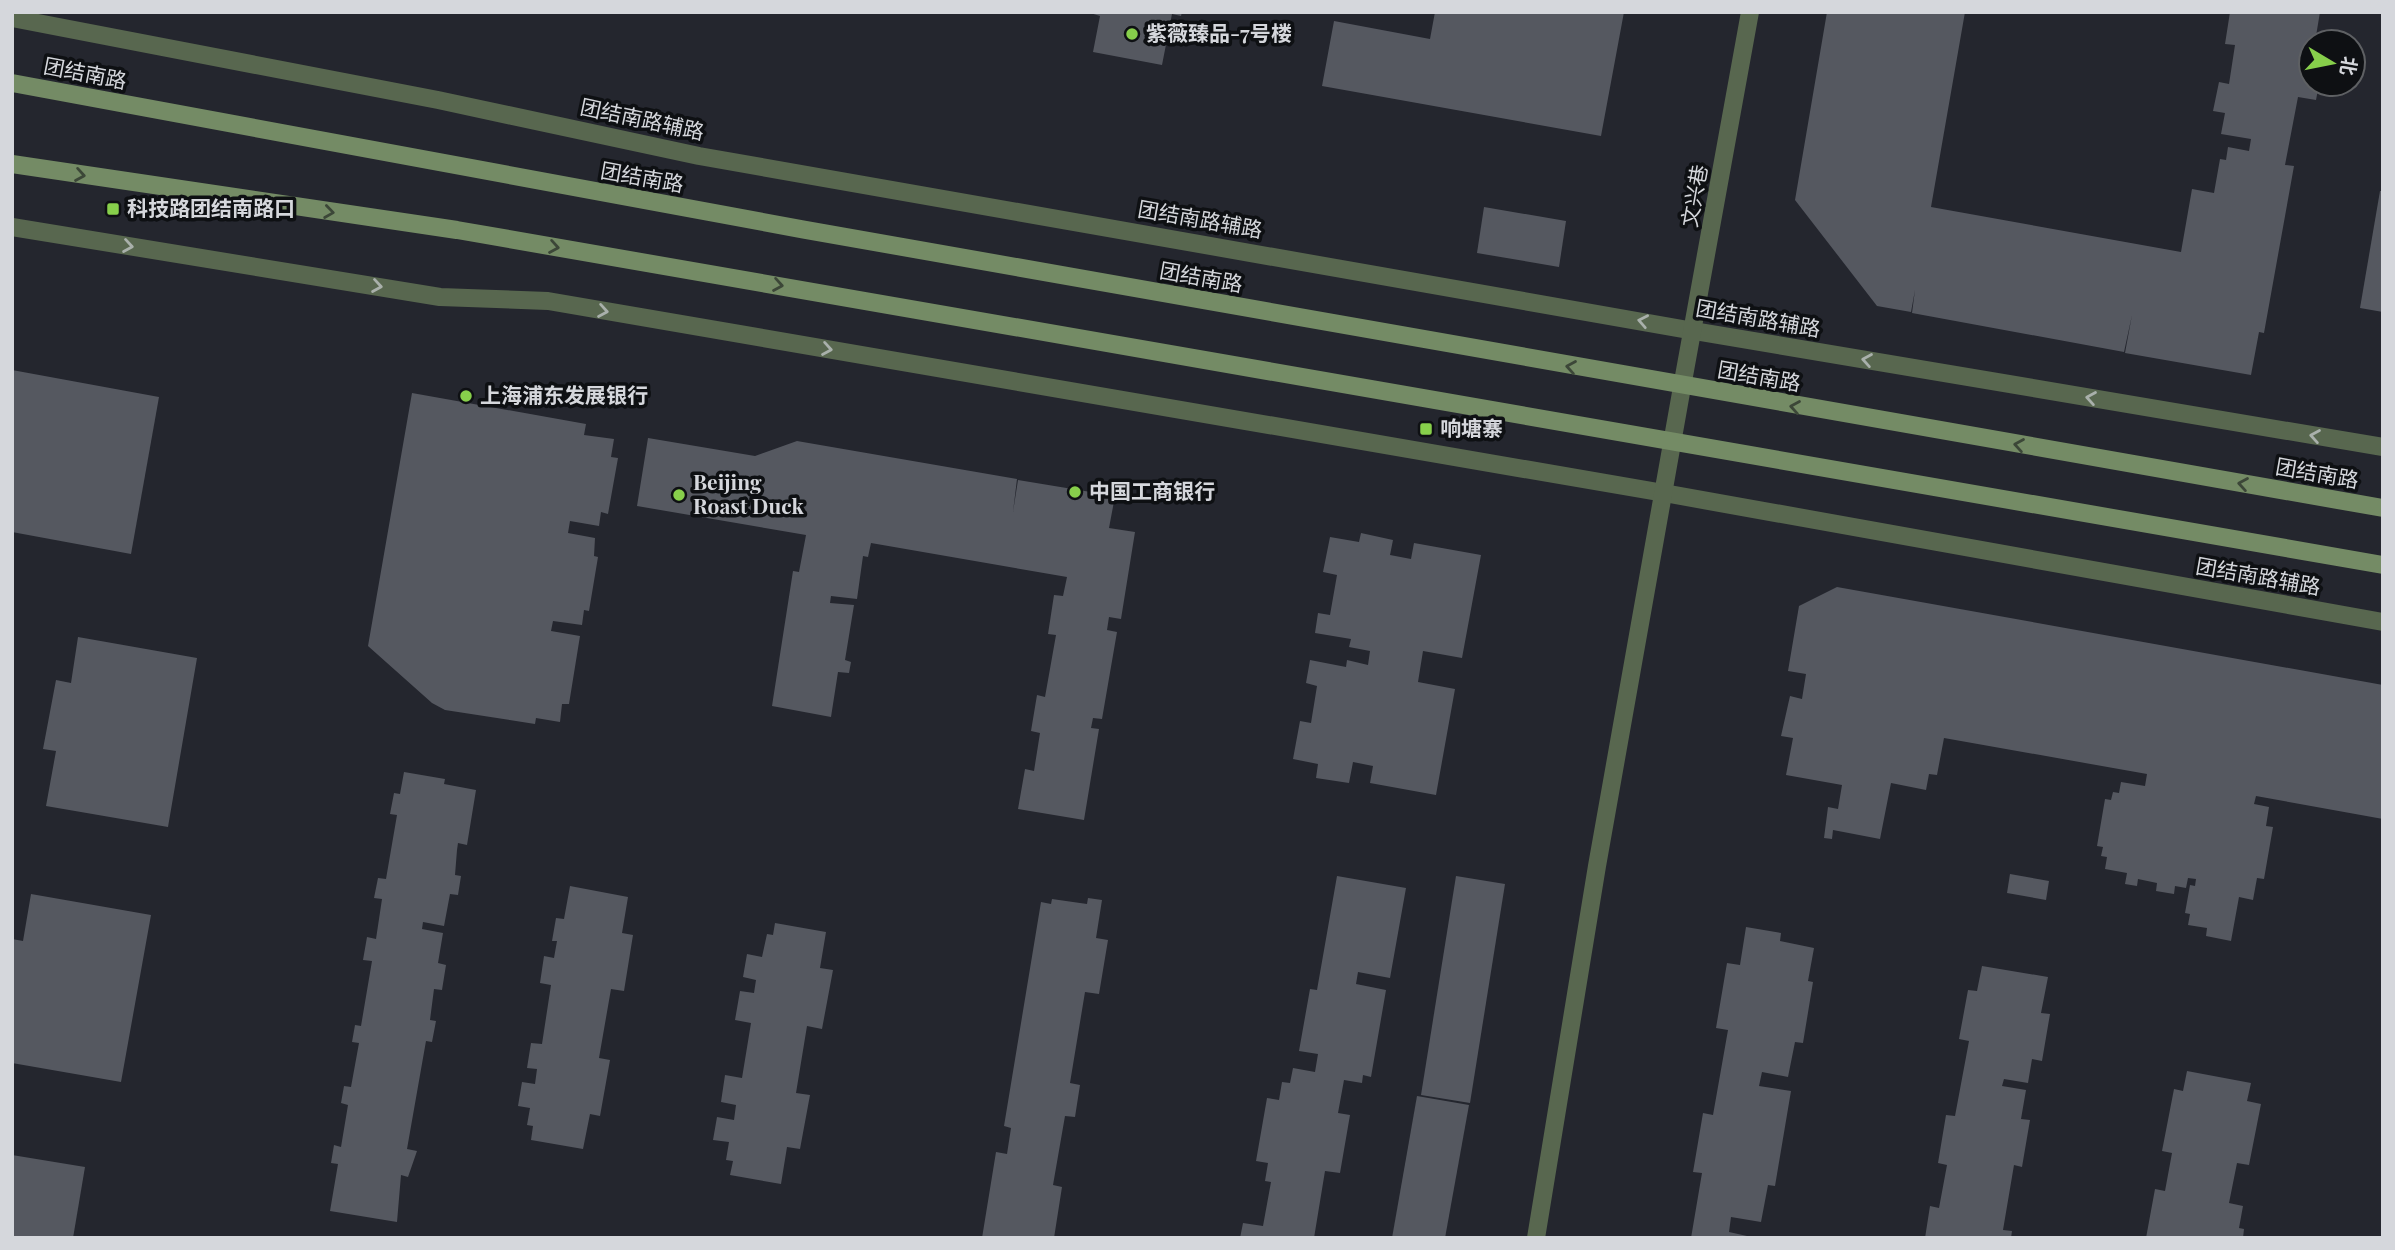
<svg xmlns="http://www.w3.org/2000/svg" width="2395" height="1250" font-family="'Playfair Display','Noto Sans SC',serif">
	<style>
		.building { fill: #555860 }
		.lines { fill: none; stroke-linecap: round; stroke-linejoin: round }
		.minor { stroke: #58674f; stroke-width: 18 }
		.tertiary { stroke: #58674f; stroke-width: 18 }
		.secondary { stroke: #748b65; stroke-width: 18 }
		.oneway { stroke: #3c4738 }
		.oneway2 { stroke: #a9b0ab }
		.poi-dot { fill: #87cf4b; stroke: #0e1013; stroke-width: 2.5 }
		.labels { text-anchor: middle; stroke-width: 7; stroke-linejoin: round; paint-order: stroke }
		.poi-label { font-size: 21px; font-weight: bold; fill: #d5d7dc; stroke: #0e1013; text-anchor: start }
		.street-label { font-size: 21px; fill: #d5d7dc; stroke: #0e1013 }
	</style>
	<rect width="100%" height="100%" fill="#24262e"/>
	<!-- building -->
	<g class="building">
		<polygon points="1087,12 1182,12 1181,16 1172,14 1162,65 1093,52 1100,16"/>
		<polygon points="1435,12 1624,12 1601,136 1322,86 1334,21 1430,39"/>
		<polygon points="1827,12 1965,12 1931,207 2181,252 2192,189 2214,193 2220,159 2226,160 2228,147 2249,151 2251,139 2221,134 2225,113 2213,111 2219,82 2229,84 2235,45 2225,44 2230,12 2320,12 2315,42 2311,42 2311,84 2319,84 2316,100 2298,97 2285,165 2294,166 2264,333 2259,332 2251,375 2125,353 2132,315 2124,352 1912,313 1915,290 1911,312 1877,306 1795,200"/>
		<polygon points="2380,191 2383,191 2383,312 2360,308"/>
		<polygon points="1484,207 1566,221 1559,267 1477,253"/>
		<polygon points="12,370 159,397 131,554 12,532"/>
		<polygon points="412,393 586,424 584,435 614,439 611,457 618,458 608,514 601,512 599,526 570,521 568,533 595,538 594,556 598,557 589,611 584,610 582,625 553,621 551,631 580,636 569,704 562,704 560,722 536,718 535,724 445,710 432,703 368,646"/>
		<polygon points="648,438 755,456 797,441 1017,479 1013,512 1018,480 1115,496 1109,528 1135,532 1121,619 1109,617 1107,630 1117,632 1102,719 1093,718 1091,728 1099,729 1084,820 1018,809 1025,769 1034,771 1040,733 1031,731 1037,695 1045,697 1056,635 1048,634 1054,595 1063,596 1067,577 871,543 868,557 863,556 857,599 831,596 830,603 854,605 845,660 851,662 849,673 838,672 831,717 772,706 793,571 799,572 806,535 637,506"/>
		<polygon points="1361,533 1393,540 1390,555 1411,559 1414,543 1481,555 1462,658 1423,651 1418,682 1455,689 1436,795 1370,783 1373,766 1353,762 1349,783 1316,778 1318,764 1293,759 1300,721 1311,723 1317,686 1306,683 1310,660 1346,667 1347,660 1368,665 1370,651 1349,647 1351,639 1315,633 1318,613 1330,615 1337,575 1323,572 1330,537 1359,542"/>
		<polygon points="1837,587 2383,685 2383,819 2256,796 2254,804 2269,807 2266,826 2273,827 2264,879 2257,878 2253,900 2239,897 2231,941 2206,936 2207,928 2188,925 2190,914 2185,913 2190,885 2195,886 2196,879 2188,878 2186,888 2175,886 2174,894 2156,891 2157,883 2138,879 2137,886 2125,884 2127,873 2105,869 2107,857 2101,856 2103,847 2097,846 2105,799 2111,800 2113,792 2119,793 2121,782 2145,786 2147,774 1944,738 1937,775 1929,774 1926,790 1891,783 1880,839 1833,830 1832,839 1824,838 1828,807 1838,809 1842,785 1786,775 1793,738 1781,736 1790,696 1802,699 1806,674 1788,671 1799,606"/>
		<polygon points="78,637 197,658 168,827 46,806 56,751 43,749 56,680 71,683"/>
		<polygon points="404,772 445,779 444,784 476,790 467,845 458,843 457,850 455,875 461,876 458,895 450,894 444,926 423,922 422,929 443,933 438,963 446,965 442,990 434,989 430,1020 436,1021 432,1042 426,1041 407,1149 417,1151 408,1177 401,1175 397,1222 330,1211 338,1164 331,1163 334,1145 341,1147 348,1105 341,1103 344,1086 351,1087 359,1043 352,1042 355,1025 361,1026 372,961 363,960 367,937 376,939 382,899 374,898 378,878 386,879 397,815 390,814 394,793 400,794"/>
		<polygon points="2010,874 2049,881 2046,900 2007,893"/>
		<polygon points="1337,876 1406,888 1390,978 1358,972 1356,984 1386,990 1371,1077 1363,1075 1362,1083 1344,1080 1338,1113 1350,1115 1340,1173 1325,1171 1314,1238 1240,1238 1243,1223 1263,1226 1271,1182 1265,1181 1268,1163 1256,1161 1267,1098 1279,1100 1282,1082 1290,1083 1293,1068 1315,1072 1318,1054 1299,1051 1310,989 1317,990"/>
		<polygon points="1456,876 1505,884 1470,1103 1421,1095"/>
		<polygon points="570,886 628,897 622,933 633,935 624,991 611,989 599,1058 610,1060 600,1116 590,1114 583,1149 531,1140 533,1126 527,1125 530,1108 518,1106 522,1082 535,1084 537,1069 527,1068 531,1043 542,1044 551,985 540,983 544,956 554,958 557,941 552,941 556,918 564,919"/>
		<polygon points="31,894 151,915 121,1082 12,1063 12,939 23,941"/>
		<polygon points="1088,898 1102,900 1096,938 1108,940 1099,994 1085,992 1070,1083 1080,1085 1075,1117 1065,1116 1053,1185 1062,1187 1054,1238 982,1238 996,1152 1007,1154 1011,1128 1004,1126 1041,902 1051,904 1052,899 1087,904"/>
		<polygon points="775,923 826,932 820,968 833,970 822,1029 807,1026 796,1093 810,1095 800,1149 787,1147 781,1184 730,1175 733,1161 726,1160 729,1142 713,1140 717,1117 734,1120 736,1105 721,1102 725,1075 742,1078 751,1023 735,1020 740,991 754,993 756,980 743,977 747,954 762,957 767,934 773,935"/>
		<polygon points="1746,927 1781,933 1780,941 1814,948 1808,981 1813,982 1803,1043 1795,1042 1788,1077 1762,1072 1759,1086 1791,1091 1775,1186 1768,1185 1761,1222 1731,1217 1729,1232 1756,1238 1691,1238 1702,1173 1693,1172 1703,1113 1713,1115 1728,1030 1716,1028 1727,963 1740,965"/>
		<polygon points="1982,966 2048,977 2041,1013 2050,1014 2042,1061 2032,1059 2028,1083 2004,1079 2002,1086 2026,1090 2021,1119 2030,1120 2022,1167 2014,1165 2003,1230 2012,1231 2011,1238 1925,1238 1930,1206 1939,1208 1947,1165 1938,1163 1946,1115 1955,1116 1969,1041 1959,1039 1968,990 1977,991"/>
		<polygon points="2187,1071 2251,1083 2247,1101 2261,1104 2249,1165 2237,1163 2229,1203 2243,1206 2239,1228 2244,1229 2243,1238 2146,1238 2155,1189 2165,1191 2172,1153 2162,1151 2174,1089 2183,1091"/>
		<polygon points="1417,1096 1469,1105 1445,1238 1392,1238"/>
		<polygon points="12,1155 85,1167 73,1238 12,1238"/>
	</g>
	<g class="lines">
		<!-- minor -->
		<g class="minor">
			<polyline points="12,18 438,100 699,156 1694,331 2383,447"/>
			<polyline points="12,227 440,297 548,301 1664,493 2383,622"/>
			<polyline points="1536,1238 1597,866 1682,387"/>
		</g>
		<!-- tertiary -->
		<polyline class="tertiary" points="1682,387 1750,12"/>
		<!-- secondary -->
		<g class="secondary">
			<path d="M12,83C801,232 1592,372 2383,508"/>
			<polyline points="12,164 457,230 2383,565"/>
		</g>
	</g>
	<!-- one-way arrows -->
	<defs><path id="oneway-chevron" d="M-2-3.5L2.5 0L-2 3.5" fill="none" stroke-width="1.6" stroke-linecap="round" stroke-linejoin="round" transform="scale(1.75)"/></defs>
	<g class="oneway">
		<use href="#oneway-chevron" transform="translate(80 175) rotate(10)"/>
		<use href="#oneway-chevron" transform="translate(329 212) rotate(8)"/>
		<use href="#oneway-chevron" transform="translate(554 247) rotate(10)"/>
		<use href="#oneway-chevron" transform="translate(778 285) rotate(10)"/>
		<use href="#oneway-chevron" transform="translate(1571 367) rotate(-170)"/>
		<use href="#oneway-chevron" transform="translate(1795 407) rotate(-170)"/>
		<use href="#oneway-chevron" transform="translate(2019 445) rotate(-170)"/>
		<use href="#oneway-chevron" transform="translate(2243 484) rotate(-170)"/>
	</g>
	<g class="oneway2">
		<use href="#oneway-chevron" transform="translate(128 246) rotate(9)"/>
		<use href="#oneway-chevron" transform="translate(377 286) rotate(9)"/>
		<use href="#oneway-chevron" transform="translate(603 311) rotate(10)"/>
		<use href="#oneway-chevron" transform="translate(1643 321) rotate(-169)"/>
		<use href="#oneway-chevron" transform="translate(827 349) rotate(10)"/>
		<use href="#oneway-chevron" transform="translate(1867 360) rotate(-170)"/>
		<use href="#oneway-chevron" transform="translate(2091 398) rotate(-170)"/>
		<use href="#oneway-chevron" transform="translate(2315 436) rotate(-170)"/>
	</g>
	<!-- markers -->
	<g class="poi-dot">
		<circle cx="1132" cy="34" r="7"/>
		<rect x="106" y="202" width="14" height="14" rx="3.5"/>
		<circle cx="466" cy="396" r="7"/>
		<rect x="1419" y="422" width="14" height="14" rx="3.5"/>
		<circle cx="1075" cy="492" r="7"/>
		<circle cx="679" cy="495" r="7"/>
	</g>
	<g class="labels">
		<!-- poi labels -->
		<g class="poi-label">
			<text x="1146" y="41">紫薇臻品-7号楼</text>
			<text x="127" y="216">科技路团结南路口</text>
			<text x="480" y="403">上海浦东发展银行</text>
			<text x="1440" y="436">响塘寨</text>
			<text x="693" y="490">Beijing<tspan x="693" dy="24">Roast Duck</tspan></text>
			<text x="1089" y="499">中国工商银行</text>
		</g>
		<!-- street labels -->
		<g class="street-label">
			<text transform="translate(85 74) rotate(11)" y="7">团结南路</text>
			<text transform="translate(642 120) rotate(12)" y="7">团结南路辅路</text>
			<text transform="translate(642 178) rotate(10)" y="7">团结南路</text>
			<text transform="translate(1695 196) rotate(-80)" y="7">文兴巷</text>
			<text transform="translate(1200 220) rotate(10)" y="7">团结南路辅路</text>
			<text transform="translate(1201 278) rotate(10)" y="7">团结南路</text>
			<text transform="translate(1758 319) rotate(10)" y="7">团结南路辅路</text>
			<text transform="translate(1759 377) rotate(10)" y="7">团结南路</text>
			<text transform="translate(2317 474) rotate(10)" y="7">团结南路</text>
			<text transform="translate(2258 577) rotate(10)" y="7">团结南路辅路</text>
		</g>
	</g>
	<!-- border -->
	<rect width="2395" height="1250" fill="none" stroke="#d5d7dc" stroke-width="28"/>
	<!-- north arrow -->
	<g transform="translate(2332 63) rotate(100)"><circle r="33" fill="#0e1013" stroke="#5e6063" stroke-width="2"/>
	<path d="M0-5L12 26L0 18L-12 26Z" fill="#87cf4b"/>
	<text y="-10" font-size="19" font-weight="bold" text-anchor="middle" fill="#d5d7dc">北</text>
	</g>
</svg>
